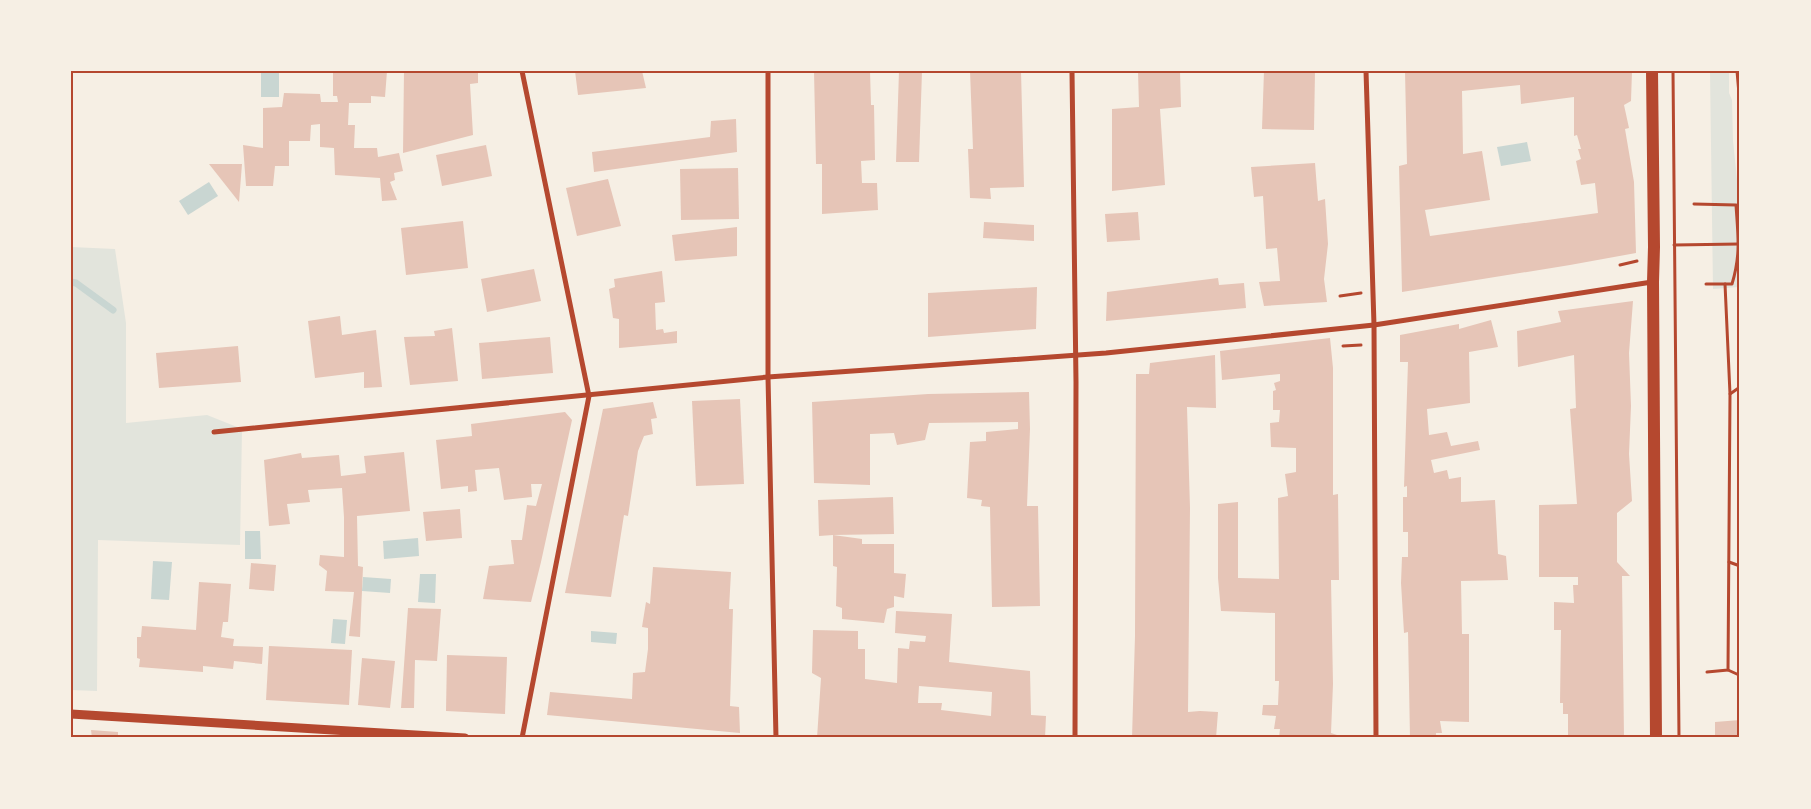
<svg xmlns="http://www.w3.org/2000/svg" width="1811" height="809" font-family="'Exo 2',sans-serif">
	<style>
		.green { fill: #e2e4dc }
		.water { fill: #c9d6d2 }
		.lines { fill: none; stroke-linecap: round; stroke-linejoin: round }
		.stream { stroke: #c9d6d2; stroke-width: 7 }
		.building { fill: #e6c5b7; fill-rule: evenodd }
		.path { stroke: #b5482f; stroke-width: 3 }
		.minor { stroke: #b5482f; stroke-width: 5 }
		.tertiary { stroke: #b5482f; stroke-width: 9 }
		.primary { stroke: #b5482f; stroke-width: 12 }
		.neatline { fill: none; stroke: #b5482f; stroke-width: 2 }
	</style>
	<rect width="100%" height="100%" fill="#f6efe4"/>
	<!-- green -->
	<g class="green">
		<polygon points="1710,71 1729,71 1729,93 1732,100 1733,141 1738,189 1740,197 1739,287 1713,289"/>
		<polygon points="71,247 115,249 126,323 126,423 207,415 242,429 240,545 98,540 97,691 71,690"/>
	</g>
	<!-- water -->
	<g class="water">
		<rect x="261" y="71" width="18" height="26"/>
		<polygon points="1527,142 1531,161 1501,166 1497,147"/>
		<polygon points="209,182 218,196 188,215 179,201"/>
		<polygon points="245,531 260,531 261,559 245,559"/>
		<polygon points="418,538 419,556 384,559 383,541"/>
		<polygon points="153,561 172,562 169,600 151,599"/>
		<polygon points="420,574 436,574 435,603 418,602"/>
		<polygon points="363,577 391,579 390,593 362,591"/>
		<polygon points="333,619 347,620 345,644 331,643"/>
		<polygon points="591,631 617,633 616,644 591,642"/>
	</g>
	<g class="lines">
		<!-- stream -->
		<polyline class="stream" points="71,282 76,283 113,310"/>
	</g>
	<!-- building -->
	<g class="building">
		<polygon points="333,71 387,71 385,97 371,96 371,103 349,103 348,125 355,125 354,148 377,148 378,157 399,153 403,171 394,173 395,180 390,182 397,200 382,201 380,178 335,175 334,148 320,147 320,124 311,125 310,141 289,141 289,166 275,166 273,186 246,186 243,145 263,148 263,108 282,107 284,93 320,94 321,102 338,102 337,96 333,96"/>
		<polygon points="404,71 478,71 478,83 470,84 473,135 403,153"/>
		<polygon points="575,71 642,71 646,88 578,95"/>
		<polygon points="814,71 870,71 871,105 874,105 875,160 861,161 862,183 877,183 878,210 822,214 822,164 816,164"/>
		<polygon points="899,71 922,71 919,162 896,162"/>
		<polygon points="970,71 1021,71 1024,187 990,188 991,199 970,198 968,149 973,149"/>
		<polygon points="1138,71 1180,71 1181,107 1160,109 1165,185 1112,191 1112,109 1139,107"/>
		<polygon points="1264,71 1315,71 1314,130 1262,129"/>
		<path d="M1405,71H1632L1631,101L1624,105L1629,128L1625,129L1634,182L1636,253L1570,265L1402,292L1399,166L1407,164ZM1520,85L1521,104L1574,97V136L1577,135L1581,149H1578L1581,159L1576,161L1581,185L1595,183L1598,213L1430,236L1425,210L1490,200L1482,151L1463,154L1462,91Z"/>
		<polygon points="736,119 737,152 594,172 592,152 710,137 711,121"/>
		<polygon points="486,145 492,176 442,186 436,155"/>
		<polygon points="1315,163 1318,201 1325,199 1328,244 1324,279 1327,302 1264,306 1259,282 1280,281 1277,248 1266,249 1263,196 1254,197 1251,167"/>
		<polygon points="209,164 242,164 239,202"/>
		<polygon points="738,168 739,219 681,220 680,169"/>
		<polygon points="608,179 621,226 577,236 566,188"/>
		<polygon points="1138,212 1140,240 1107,242 1105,214"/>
		<polygon points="463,221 468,268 406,275 401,228"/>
		<polygon points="984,222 1034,225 1034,241 983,238"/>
		<polygon points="737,227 737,256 675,261 672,235"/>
		<polygon points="534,269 541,301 487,312 481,279"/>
		<polygon points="662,271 665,302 655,303 656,330 663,329 664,333 677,331 677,343 619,348 619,319 613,318 609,289 615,287 614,279"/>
		<polygon points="1218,278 1219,285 1244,283 1246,308 1106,321 1107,292"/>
		<polygon points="1037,287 1036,329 928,337 928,293"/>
		<polygon points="1633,301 1629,353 1631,406 1629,454 1632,501 1617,513 1617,562 1630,576 1622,576 1624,738 1568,738 1568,714 1563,714 1563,703 1560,703 1561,630 1554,630 1554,602 1574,603 1573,585 1578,585 1578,577 1539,577 1539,505 1577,504 1570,409 1576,408 1574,355 1518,367 1517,331 1561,322 1558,311"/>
		<polygon points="340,316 342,335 376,330 382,387 364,388 364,372 315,378 308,321"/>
		<polygon points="1491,320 1498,347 1469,352 1470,403 1427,409 1429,435 1447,432 1451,446 1478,441 1480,450 1431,460 1434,473 1447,470 1449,479 1461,477 1461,502 1495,500 1498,554 1506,556 1508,580 1461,581 1462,634 1469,634 1469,722 1440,721 1442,733 1436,733 1436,738 1410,738 1408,632 1404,633 1401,583 1402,557 1408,557 1408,532 1403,532 1403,497 1407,497 1407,486 1404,487 1408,362 1400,362 1400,335 1459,324 1459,329"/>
		<polygon points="452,328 458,381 410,385 404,337 435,336 434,331"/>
		<polygon points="550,337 553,373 482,379 479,343"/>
		<polygon points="1330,338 1333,368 1333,495 1338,494 1339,580 1331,580 1333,684 1331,733 1337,735 1337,738 1279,738 1280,729 1274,729 1276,716 1262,715 1263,705 1278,705 1279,681 1275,681 1275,613 1221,611 1218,578 1218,504 1238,502 1238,578 1279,579 1278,498 1288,496 1285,474 1296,472 1296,448 1271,447 1270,423 1279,422 1280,410 1273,410 1273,391 1276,390 1274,383 1280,381 1280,374 1222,380 1220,351"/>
		<polygon points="238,346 241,382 159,388 156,353"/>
		<polygon points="1215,355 1216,408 1187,407 1190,508 1188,712 1200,711 1218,712 1216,738 1132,738 1135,636 1136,374 1149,374 1150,363"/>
		<polygon points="1029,392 1030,429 1027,506 1038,506 1040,606 992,607 990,507 981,506 982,500 967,498 970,442 986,441 986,432 1018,429 1018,422 929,423 925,440 897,445 894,433 870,434 870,485 814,483 812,402 928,394"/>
		<polygon points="740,399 744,484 696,486 692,401"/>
		<polygon points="653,402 657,418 651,419 653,434 644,436 638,451 628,516 624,515 611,597 565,593 603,409"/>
		<polygon points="565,412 572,420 541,562 531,602 483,599 489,566 514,564 511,540 522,540 527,505 536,506 542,484 531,484 532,497 504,500 499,468 475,470 477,491 468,492 468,486 441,489 436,440 472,436 471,424"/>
		<polygon points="404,452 410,511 357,516 358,566 363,567 360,637 349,636 354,592 325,591 327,571 319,565 320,555 344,557 344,517 342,488 308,490 310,502 287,504 290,524 269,526 264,460 301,453 302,458 339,455 341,476 366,473 364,456"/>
		<polygon points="893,497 894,534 833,535 862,539 862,544 894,544 894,573 906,574 904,598 894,596 894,607 887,609 884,623 842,619 842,608 836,606 837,567 833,566 833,535 819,536 818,500"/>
		<polygon points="460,509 462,538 426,541 423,512"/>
		<polygon points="251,563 276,565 274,591 249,589"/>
		<polygon points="653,567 731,572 729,609 733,609 730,706 739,707 740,733 547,715 550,692 632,699 633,673 645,672 648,649 648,628 642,627 646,602 650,604"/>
		<polygon points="199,582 231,584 228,622 223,622 221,637 234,639 233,646 263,647 262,664 234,661 233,669 203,666 203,672 139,667 140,659 137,658 137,637 141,637 142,626 196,630"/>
		<polygon points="408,608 441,609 437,661 415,660 414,708 401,708"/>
		<path d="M896,611L952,614L949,662L1030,671L1031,715L1046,716L1045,738H817L821,678L812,673L813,630L858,631V649H865V679L897,683L898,648L909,649L910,641L925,642L926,636L895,633ZM919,686L992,692L991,716L941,710L942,703H918Z"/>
		<polygon points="269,646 352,650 349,705 266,700"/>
		<polygon points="447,655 507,657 505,714 446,711"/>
		<polygon points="362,658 395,661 390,708 358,705"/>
		<polygon points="1740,720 1740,738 1715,738 1715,722"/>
		<polygon points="91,730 118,732 118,738 92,738"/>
	</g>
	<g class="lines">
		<!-- path -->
		<g class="path">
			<polyline points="1673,71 1679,738"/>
			<polyline points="1737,71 1740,105"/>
			<path d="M1694,204L1736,205C1738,236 1741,254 1732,284H1706"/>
			<polyline points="1674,245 1739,244"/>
			<polyline points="1620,265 1637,261"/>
			<polyline points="1340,296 1361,293"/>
			<polyline points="1343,346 1361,345"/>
			<polyline points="1730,394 1740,387"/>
			<polyline points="1729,562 1740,566"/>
			<polyline points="1728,670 1739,675 1740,678"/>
			<polyline points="1707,672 1728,670 1730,394 1725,284"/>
		</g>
		<!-- minor -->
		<g class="minor">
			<polyline points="768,71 768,377 776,738"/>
			<polyline points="1072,71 1076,382 1075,738"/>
			<polyline points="1366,71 1374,325 1376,738"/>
			<polyline points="214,432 768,377 1106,353 1374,325 1652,282"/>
			<polyline points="522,738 589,396 522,71"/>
		</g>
		<!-- tertiary -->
		<polyline class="tertiary" points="71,714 465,738"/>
		<!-- primary -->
		<polyline class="primary" points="1652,71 1654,247 1653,282 1656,738"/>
	</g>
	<!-- border -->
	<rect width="1811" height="809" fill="none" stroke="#f6efe4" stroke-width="145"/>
	<rect x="72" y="72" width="1666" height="664" class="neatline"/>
</svg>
